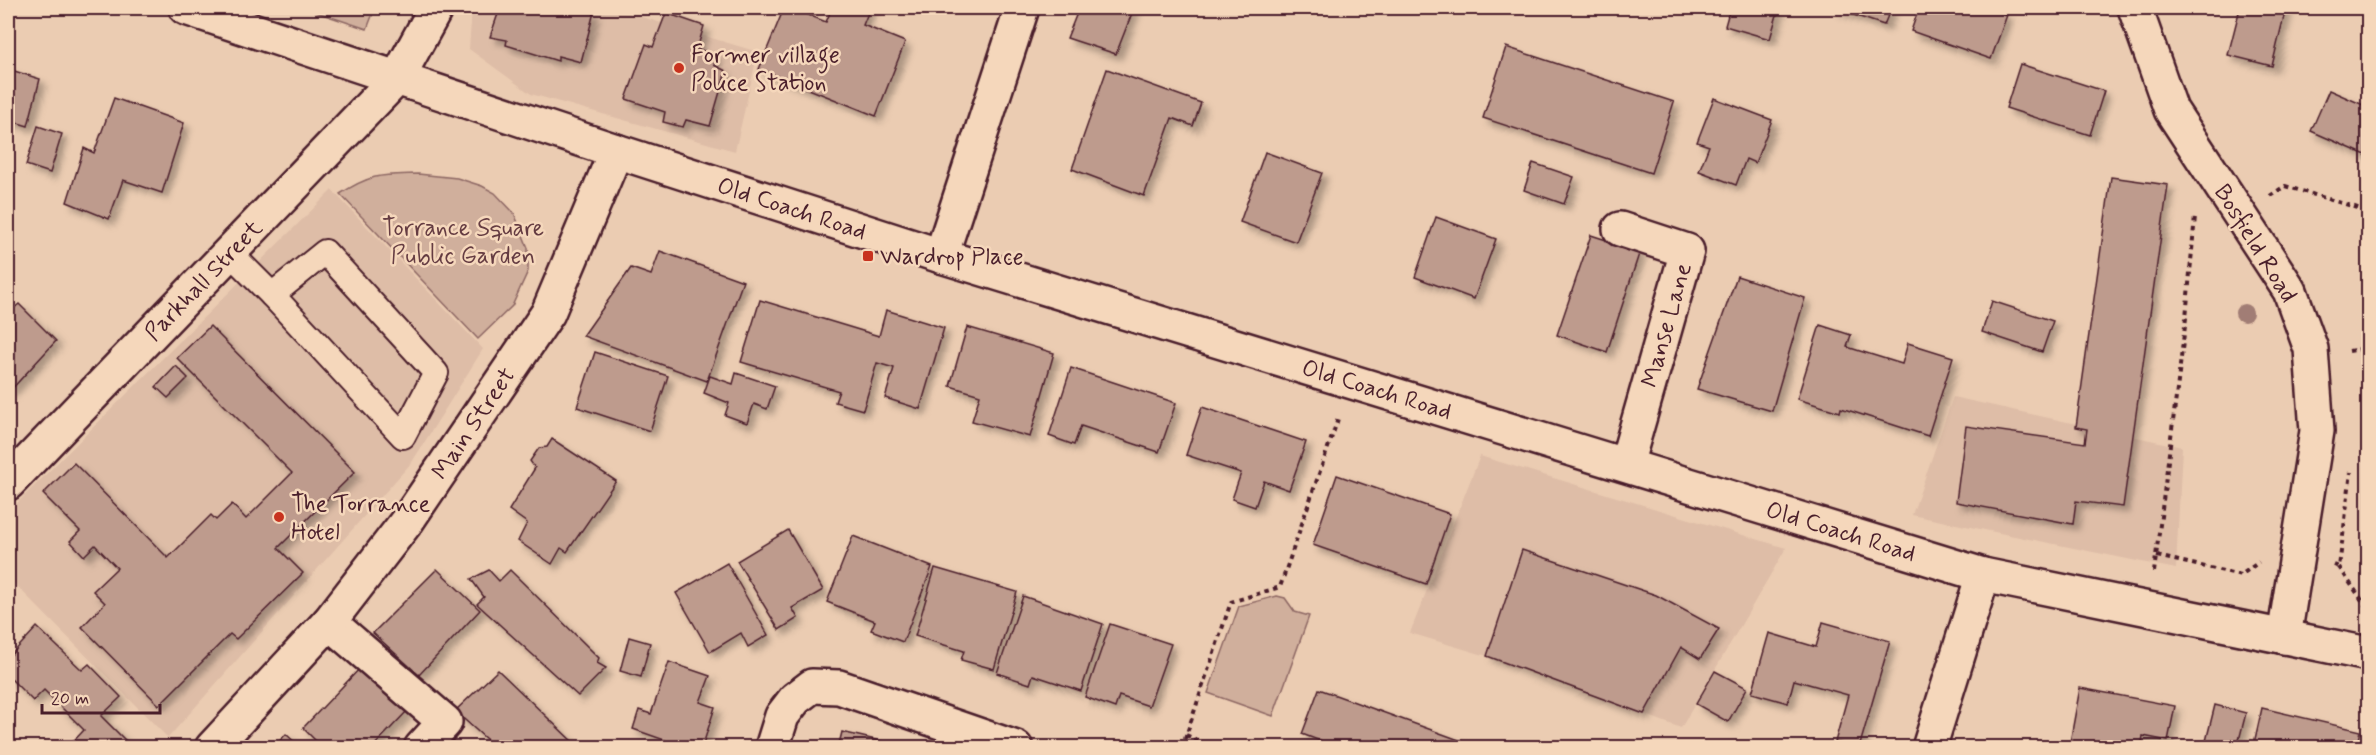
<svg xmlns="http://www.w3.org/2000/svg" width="2376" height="755" font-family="Mynerve,sans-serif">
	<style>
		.built { fill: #debda7 }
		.green { fill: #d0af9c; stroke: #8d6764; stroke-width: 1.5 }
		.building { fill: #be9b8d; stroke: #4a1f2b; stroke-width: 1.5; filter: url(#shadow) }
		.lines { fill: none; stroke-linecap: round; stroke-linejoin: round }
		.service-casing { stroke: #4a1f2b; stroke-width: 28 }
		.minor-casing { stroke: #4a1f2b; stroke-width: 38 }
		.tertiary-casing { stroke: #4a1f2b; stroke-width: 38 }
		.path { stroke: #4a1f2b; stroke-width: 4; stroke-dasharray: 4.5 4.5; stroke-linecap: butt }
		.service { stroke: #f5d7bb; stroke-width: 24 }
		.minor { stroke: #f5d7bb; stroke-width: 33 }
		.tertiary { stroke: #f5d7bb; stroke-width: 33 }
		.tree { fill: #a17d74 }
		.poi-dot { fill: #c8321e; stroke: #f5d7bb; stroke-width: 2 }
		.labels { text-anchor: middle; stroke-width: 5; stroke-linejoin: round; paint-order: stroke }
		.poi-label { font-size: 24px; fill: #4a1f2b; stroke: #f5d7bb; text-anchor: start }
		.street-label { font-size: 24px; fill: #4a1f2b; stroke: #f5d7bb }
		.park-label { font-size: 24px; fill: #653c42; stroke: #f5d7bb }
	</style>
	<defs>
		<filter id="shadow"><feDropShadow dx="5.5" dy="5.5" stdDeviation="3" flood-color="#0004"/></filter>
	</defs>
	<rect width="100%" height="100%" fill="#ebccb2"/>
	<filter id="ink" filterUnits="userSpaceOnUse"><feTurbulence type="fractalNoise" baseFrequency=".0167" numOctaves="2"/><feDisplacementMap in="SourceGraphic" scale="12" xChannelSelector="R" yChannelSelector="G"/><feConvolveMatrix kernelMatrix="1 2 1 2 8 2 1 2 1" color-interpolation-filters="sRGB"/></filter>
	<g filter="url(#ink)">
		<!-- built -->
		<g class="built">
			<polygon points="472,8 619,8 625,12 758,52 735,151 531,94 469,49"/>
			<polygon points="332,190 483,349 412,462 168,738 8,577 8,512"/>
			<polygon points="1953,397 2182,447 2176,569 1912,515"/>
			<polygon points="1480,456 1786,548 1681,728 1487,656 1410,633"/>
		</g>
		<!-- green -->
		<g class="green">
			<polygon points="304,8 375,8 367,29"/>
			<path d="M418,174L457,178L482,186L495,193L514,213L528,248V271L512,306L478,339L340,194C372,173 382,175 418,174Z"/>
			<polygon points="1277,596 1285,598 1295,612 1309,616 1273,716 1208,693 1239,606"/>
		</g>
		<!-- building -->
		<g class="building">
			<polygon points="500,8 579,8 594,12 581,62 558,56 558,61 506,45 507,40 490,37"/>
			<polygon points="784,8 791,8 826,22 832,8 870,8 863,25 905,42 876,116 759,69"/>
			<polygon points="1079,8 1134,8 1116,54 1067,38"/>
			<polygon points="1730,8 1779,8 1770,39 1725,26"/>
			<polygon points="1832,8 1891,8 1884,25"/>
			<polygon points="1919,8 1985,8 2007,15 1991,59 1911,31"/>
			<polygon points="2240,8 2286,8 2272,66 2228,55"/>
			<polygon points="666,13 704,26 697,49 717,55 714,65 726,71 710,126 686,120 683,127 663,122 665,112 626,99 646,44 653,47"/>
			<polygon points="1506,47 1674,102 1651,173 1483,118"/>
			<polygon points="2020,64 2104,91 2090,135 2006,108"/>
			<polygon points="8,69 40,79 28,126 8,120"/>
			<polygon points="1107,69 1201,103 1193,126 1172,118 1144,196 1072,169"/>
			<polygon points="2329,90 2368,107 2368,156 2311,131"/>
			<polygon points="114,98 184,123 162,193 123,180 109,219 67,202 84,148 94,153"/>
			<polygon points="1714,98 1772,120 1755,163 1746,159 1736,185 1699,171 1709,146 1697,142"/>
			<polygon points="38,126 62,134 50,173 26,165"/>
			<polygon points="1265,152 1322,173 1296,242 1240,222"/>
			<polygon points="1533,163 1574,177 1564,204 1524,190"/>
			<polygon points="2111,177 2168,185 2123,507 2076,501 2073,524 1956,502 1966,426 2085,443 2087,429 2076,427"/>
			<polygon points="1436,217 1496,239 1474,299 1415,277"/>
			<polygon points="1591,235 1640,251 1607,352 1557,335"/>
			<polygon points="660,251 743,281 707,381 583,336 631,268 651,275"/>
			<polygon points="1737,276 1805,298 1772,411 1697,389"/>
			<polygon points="760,300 879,336 886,310 944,328 920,409 885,398 894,368 877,363 863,410 835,402 839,391 741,362"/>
			<polygon points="1992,301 2053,321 2042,352 1982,332"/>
			<polygon points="8,303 13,309 19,304 56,341 8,393"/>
			<polygon points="1820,325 1851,335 1847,347 1902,364 1908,343 1953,357 1928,436 1841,408 1840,412 1797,399"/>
			<polygon points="210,326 355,472 278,548 303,573 236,639 230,634 159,705 82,627 105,603 93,591 117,568 95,545 84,556 70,541 80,531 43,494 74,463 168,558 211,515 216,520 232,504 246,519 292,473 177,358"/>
			<polygon points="967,327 1054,353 1030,437 972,421 980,395 950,386"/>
			<polygon points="595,352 668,376 650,431 577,407"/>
			<polygon points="176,366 188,378 168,398 156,387"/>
			<polygon points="1071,368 1176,403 1159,452 1081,426 1074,445 1049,436"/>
			<polygon points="736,373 775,386 767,409 754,404 747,423 725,415 729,403 704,393 710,376 733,384"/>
			<polygon points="1202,407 1306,442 1289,490 1264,481 1255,507 1232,499 1241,473 1186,455"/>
			<polygon points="552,439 616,481 567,552 561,548 552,564 518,541 527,523 509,510 535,468 530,461 539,448 547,447"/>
			<polygon points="1337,475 1450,514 1426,584 1313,545"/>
			<polygon points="788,530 823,590 792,608 798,618 779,630 737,561"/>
			<polygon points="853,536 932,567 903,642 871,630 875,621 827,602"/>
			<polygon points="1522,550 1656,595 1719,629 1700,659 1681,647 1644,714 1487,656"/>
			<polygon points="727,563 768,635 748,647 741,633 710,652 676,593"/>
			<polygon points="935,568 1017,592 994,669 961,660 964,651 915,636"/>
			<polygon points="437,569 480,610 419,675 373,633"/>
			<polygon points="489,570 499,581 510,570 599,658 597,663 606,668 578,696 477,604 484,597 471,579"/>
			<polygon points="1023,596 1103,624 1081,691 1033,675 1030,684 997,673"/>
			<polygon points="1823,622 1890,641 1859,748 1835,742 1848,695 1794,680 1788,703 1752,693 1769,633 1816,647"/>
			<polygon points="1110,624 1171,644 1149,706 1119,696 1115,708 1085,697"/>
			<polygon points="37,627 82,670 89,664 121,697 101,716 133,748 67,748 84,730 44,690 33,701 8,676 8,658"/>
			<polygon points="629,637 650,643 641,677 620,671"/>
			<polygon points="669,662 710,676 700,702 715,707 702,748 687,748 633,729 639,710 651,714"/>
			<polygon points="361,667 407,711 372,748 323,748 303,728"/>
			<polygon points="498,670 577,746 576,748 496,748 455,711"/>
			<polygon points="1715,671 1747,688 1728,722 1696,704"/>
			<polygon points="2080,688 2175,706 2168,741 2143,736 2141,748 2069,748"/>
			<polygon points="1319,689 1481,748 1339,748 1302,734"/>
			<polygon points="2215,705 2246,713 2237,748 2217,748 2205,745"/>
			<polygon points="2262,708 2360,731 2356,748 2253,748"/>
			<polygon points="842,732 897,745 896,748 838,748"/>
			<polygon points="286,734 301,748 273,748"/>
		</g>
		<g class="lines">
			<defs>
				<g id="service">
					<polygon points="325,252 436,373 403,436 272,295"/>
					<polyline points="230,253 272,295"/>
				</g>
				<g id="minor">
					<polyline points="186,8 616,151"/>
					<polyline points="2135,8 2171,110 2290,291 2311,349 2317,431 2284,637"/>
					<polyline points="1620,229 1687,251 1626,465"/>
					<polyline points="941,256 1022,8"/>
					<polyline points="8,483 398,77 436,8"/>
					<polyline points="329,622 445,722 421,748"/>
					<polyline points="772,748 782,716 795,699 812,686 839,687 1016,748"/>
					<polyline points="1929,748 1983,575"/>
				</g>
				<polyline id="tertiary" points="212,748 329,622 407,521 548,313 616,151 941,256 1983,575 2368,654"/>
			</defs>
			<!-- service casing -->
			<use href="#service" class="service-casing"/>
			<!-- minor casing -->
			<use href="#minor" class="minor-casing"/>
			<!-- tertiary casing -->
			<use href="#tertiary" class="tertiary-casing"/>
			<!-- path -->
			<g class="path">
				<polyline points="2270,196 2285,186 2368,211"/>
				<polyline points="2349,351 2368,348"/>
				<polyline points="2157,556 2241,575 2259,562"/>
				<polyline points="2334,565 2339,567 2351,472"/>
				<polyline points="2339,567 2368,609"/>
				<polyline points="2154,572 2186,318 2195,216"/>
				<polyline points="1186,735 1215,748"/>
				<polyline points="1182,748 1231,602 1280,587 1339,416"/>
			</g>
			<!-- service -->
			<use href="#service" class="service"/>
			<!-- minor -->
			<use href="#minor" class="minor"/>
			<!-- tertiary -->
			<use href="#tertiary" class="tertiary"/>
		</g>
		<!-- trees -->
		<circle class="tree" cx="2244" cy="313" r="9"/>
	</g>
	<!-- markers -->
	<g class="poi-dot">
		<circle cx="679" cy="68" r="6"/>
		<rect x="862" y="250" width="12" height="12" rx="3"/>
		<circle cx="279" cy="517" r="6"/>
	</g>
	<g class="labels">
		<!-- poi labels -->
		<g class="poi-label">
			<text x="691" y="62">Former village<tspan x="691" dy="28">Police Station</tspan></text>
			<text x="880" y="264">Wardrop Place</text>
			<text x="291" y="511">The Torrance<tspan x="291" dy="28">Hotel</tspan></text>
		</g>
		<!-- street labels -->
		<g class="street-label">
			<text transform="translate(792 208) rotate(18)" y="8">Old Coach Road</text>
			<text transform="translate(2256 243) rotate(58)" y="8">Bosfield Road</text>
			<text transform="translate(203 280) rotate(-46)" y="8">Parkhall Street</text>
			<text transform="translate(1666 325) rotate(-74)" y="8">Manse Lane</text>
			<text transform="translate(1377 389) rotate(17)" y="8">Old Coach Road</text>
			<text transform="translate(473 423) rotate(-56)" y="8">Main Street</text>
			<text transform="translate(1841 531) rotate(17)" y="8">Old Coach Road</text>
		</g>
		<!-- park labels -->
		<g class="park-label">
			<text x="463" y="235">Torrance Square<tspan x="463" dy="28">Public Garden</tspan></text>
		</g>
	</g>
	<!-- margin -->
	<rect width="2376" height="755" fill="none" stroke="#f5d7bb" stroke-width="30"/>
	<rect x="15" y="15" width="2346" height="725" fill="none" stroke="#4a1f2b" stroke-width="2" filter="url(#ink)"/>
	<!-- scale -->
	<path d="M42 704v9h118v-9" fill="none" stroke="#4a1f2b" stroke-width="3"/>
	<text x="51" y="704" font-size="18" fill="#4a1f2b" stroke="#f5d7bb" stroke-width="4.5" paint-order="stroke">20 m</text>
</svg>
